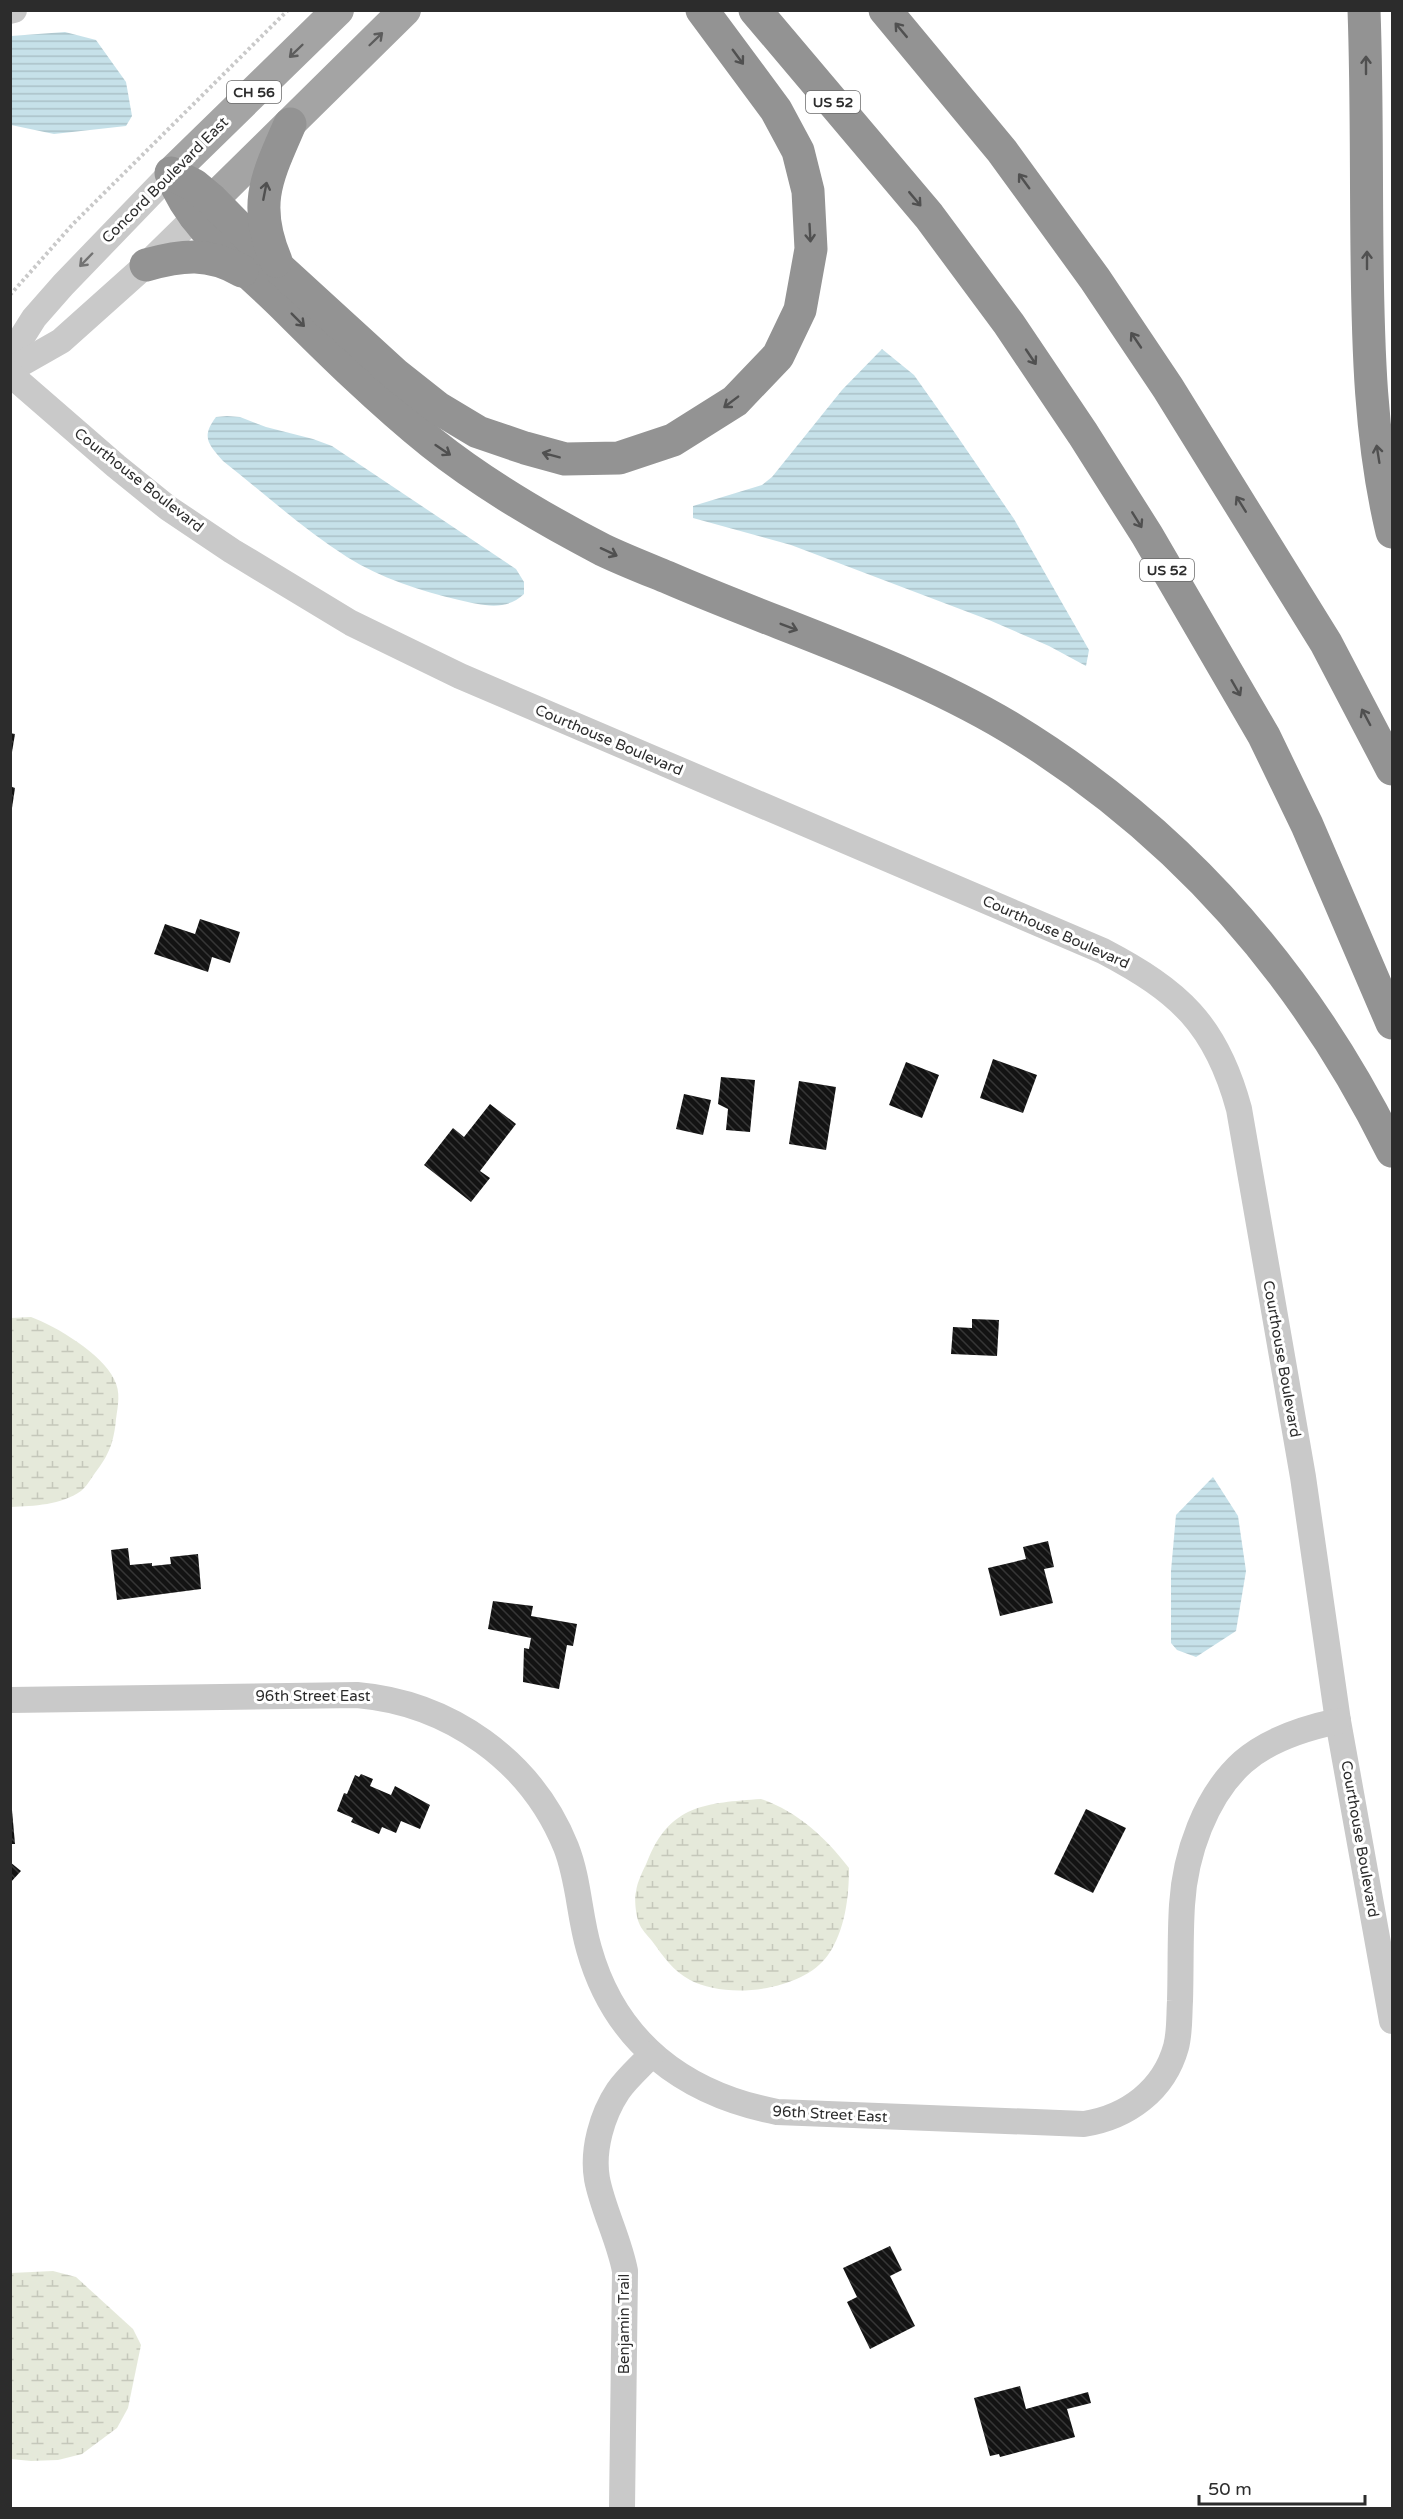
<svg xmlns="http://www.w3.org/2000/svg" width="1403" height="2519" font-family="'Varela Round',sans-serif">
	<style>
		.wetland { fill: url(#wetland-marsh) }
		.water { fill: url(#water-rules) }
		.building { fill: url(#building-back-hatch) }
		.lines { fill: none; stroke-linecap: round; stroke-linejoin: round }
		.path { stroke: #c9c9c9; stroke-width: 4; stroke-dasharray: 3 3; stroke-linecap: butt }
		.minor { stroke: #c9c9c9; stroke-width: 26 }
		.major { stroke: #a4a4a4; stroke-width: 32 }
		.highway { stroke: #939393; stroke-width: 33 }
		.oneway { stroke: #505050 }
		.oneway2 { stroke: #5c5c5c }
		.oneway3 { stroke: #737373 }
		.labels { text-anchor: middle; stroke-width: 6; stroke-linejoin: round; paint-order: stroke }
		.shield { fill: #fff; stroke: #6b6b6b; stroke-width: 1.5 }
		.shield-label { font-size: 14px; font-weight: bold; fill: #2c2c2c }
		.street-label { font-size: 15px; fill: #2c2c2c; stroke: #fff }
	</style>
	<defs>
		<pattern id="wetland-marsh" width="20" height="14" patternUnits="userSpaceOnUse" patternTransform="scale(1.5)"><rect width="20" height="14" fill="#e5e9da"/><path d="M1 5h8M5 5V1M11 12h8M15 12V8" fill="none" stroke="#c5c8bb"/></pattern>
		<pattern id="water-rules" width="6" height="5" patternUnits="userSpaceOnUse" patternTransform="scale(1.5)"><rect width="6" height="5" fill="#c6e1e9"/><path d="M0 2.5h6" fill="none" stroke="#aac1c8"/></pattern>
		<pattern id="building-back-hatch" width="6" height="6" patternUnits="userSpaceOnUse" patternTransform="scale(1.5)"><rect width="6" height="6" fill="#131313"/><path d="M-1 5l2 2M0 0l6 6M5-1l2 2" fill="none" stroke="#363636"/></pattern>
	</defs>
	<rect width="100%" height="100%" fill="#fff"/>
	<!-- wetland -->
	<g class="wetland">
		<path d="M31,1317C56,1326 102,1354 114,1379C121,1392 118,1405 116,1419C114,1442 109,1455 95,1473C91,1479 86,1487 81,1491C61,1505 34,1506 11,1507V1318Z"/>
		<path d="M761,1799C798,1812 825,1837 849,1868C849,1897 845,1931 828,1955C803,1991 727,2000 690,1980C673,1971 663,1956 652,1941C648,1936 641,1929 639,1923C636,1916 634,1899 636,1892C637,1882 643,1871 647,1862C669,1804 707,1803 761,1799Z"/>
		<polygon points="53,2271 76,2277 133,2329 141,2345 128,2408 117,2428 82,2454 58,2460 31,2461 11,2459 11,2273"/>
	</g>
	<!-- water -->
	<g class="water">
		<polygon points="65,32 96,40 126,82 132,116 126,126 54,134 11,125 11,36"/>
		<polygon points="882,349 914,375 955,433 1014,519 1089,650 1086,666 1049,646 989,620 791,545 693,518 693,506 762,485 772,477 842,390"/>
		<path d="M227,416L240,417L266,427L313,439L332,446L516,569L524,582V594C505,612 482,605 459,600C421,591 380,578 347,557C303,529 264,493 223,461C208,444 201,437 216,417Z"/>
		<polygon points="1213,1477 1238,1516 1246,1571 1236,1631 1196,1657 1177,1650 1171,1643 1171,1571 1176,1515"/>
	</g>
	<!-- building -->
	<g class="building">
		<polygon points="10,733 15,734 12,752 10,752"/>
		<polygon points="10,786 15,788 12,808 10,808"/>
		<polygon points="200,919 240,932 230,963 212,957 208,972 154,954 165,924 195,934"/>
		<polygon points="993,1059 1037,1075 1023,1113 980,1098"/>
		<polygon points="906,1062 939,1075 922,1118 889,1105"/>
		<polygon points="721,1077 755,1080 750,1132 726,1130 728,1109 718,1104"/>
		<polygon points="799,1081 836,1087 826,1150 789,1144"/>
		<polygon points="684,1094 711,1100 703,1135 676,1129"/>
		<polygon points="490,1104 516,1124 480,1171 490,1178 471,1202 424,1165 453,1128 464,1137"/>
		<polygon points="972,1319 999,1320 997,1356 951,1354 953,1327 972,1328"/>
		<polygon points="1048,1541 1054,1567 1044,1569 1053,1603 1000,1616 988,1568 1026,1559 1023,1547"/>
		<polygon points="128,1548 130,1565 152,1563 152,1566 171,1564 170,1557 198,1554 201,1589 117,1600 111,1550"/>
		<polygon points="493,1601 533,1606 531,1616 577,1624 573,1646 567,1645 559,1689 523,1682 524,1648 529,1649 531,1638 488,1629"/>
		<polygon points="361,1774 373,1779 370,1786 391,1795 395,1786 430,1805 420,1829 401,1821 396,1833 382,1827 379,1834 351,1822 353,1818 337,1811 344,1793 347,1794 355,1775 359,1777"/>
		<polygon points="1086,1809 1126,1828 1093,1893 1054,1874"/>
		<polygon points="12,1810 15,1844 10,1844 10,1811"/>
		<polygon points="10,1862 21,1871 10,1883"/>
		<polygon points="890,2246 902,2270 890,2276 915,2326 870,2349 847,2302 857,2297 843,2268"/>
		<polygon points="1020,2386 1026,2409 1088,2392 1091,2403 1067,2409 1075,2437 1000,2457 999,2454 990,2456 974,2398"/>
	</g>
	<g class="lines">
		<!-- path -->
		<polyline class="path" points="10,295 73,224 288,10"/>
		<!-- minor -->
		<g class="minor">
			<polyline points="10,11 14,10"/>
			<polyline points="10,364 22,337 34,318 63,285 171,173"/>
			<polyline points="10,370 61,341 146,265 195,217"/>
			<path d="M10,374L116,466L168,508L232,551L351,623L460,676L1103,951C1179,991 1216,1024 1239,1109L1303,1477L1338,1721L1392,2021"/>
			<path d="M10,1700L357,1695C449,1703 531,1760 566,1847C579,1880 579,1915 589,1949C615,2042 684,2094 777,2112L1084,2124C1128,2117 1164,2090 1176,2047C1180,2032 1179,2016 1180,2001C1181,1969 1180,1937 1182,1905C1185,1855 1205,1796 1243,1762C1269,1739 1305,1728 1338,1721"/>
			<path d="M622,2508L625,2271C619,2239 603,2210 597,2179C592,2150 602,2115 618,2091C627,2078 641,2066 652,2054"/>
		</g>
		<!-- major -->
		<g class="major">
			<polyline points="171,173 338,10"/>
			<polyline points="195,217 405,10"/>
		</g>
		<!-- highway -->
		<g class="highway">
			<polyline points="755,10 929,216 1009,324 1083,434 1147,535 1264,736 1307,825 1392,1023"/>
			<polyline points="885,10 1002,151 1095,279 1168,388 1326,643 1392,769"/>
			<path d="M1364,10C1367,91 1366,171 1367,252C1368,346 1370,440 1392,532"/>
			<path d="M171,173C191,228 244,266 284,306C332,354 380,401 432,443C481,482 547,521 603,550C624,560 647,569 669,578C782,627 903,664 1009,727C1179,830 1304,973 1392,1151"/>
			<polyline points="172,174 194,185 212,200 279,268 395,374 438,408 478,432 525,448 565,459 619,458 673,440 735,401 778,356 800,310 811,249 808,191 798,151 776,110 702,10"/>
			<path d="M276,261C252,204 267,177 290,124"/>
			<path d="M146,265C183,255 208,252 242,271"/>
		</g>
	</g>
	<!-- one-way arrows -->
	<defs><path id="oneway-shaft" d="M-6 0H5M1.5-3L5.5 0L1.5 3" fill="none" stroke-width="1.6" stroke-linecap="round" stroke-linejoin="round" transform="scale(1.5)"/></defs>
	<g class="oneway">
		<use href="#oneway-shaft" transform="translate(901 30) rotate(-130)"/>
		<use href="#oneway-shaft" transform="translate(738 57) rotate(54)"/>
		<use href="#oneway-shaft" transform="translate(1366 65) rotate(-90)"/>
		<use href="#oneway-shaft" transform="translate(1024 181) rotate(-126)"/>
		<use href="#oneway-shaft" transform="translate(265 191) rotate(-79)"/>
		<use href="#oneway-shaft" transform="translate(915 199) rotate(50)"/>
		<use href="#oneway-shaft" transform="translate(810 233) rotate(87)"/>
		<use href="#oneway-shaft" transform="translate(1367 260) rotate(-90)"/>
		<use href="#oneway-shaft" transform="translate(298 320) rotate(45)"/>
		<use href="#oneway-shaft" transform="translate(1136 340) rotate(-124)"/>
		<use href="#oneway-shaft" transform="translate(1031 357) rotate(56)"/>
		<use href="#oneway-shaft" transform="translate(731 402) rotate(143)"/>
		<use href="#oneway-shaft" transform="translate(443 450) rotate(34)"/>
		<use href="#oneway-shaft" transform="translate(1378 454) rotate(-99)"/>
		<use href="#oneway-shaft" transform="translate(551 455) rotate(-165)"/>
		<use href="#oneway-shaft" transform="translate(1241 504) rotate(-122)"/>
		<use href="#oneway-shaft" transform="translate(1137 520) rotate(58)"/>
		<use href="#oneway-shaft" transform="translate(609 552) rotate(25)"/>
		<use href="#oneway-shaft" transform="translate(789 627) rotate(21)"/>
		<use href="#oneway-shaft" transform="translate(1236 688) rotate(60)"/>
		<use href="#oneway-shaft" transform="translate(1366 717) rotate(-118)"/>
	</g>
	<g class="oneway2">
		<use href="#oneway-shaft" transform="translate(376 39) rotate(-44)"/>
		<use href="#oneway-shaft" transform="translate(296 51) rotate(136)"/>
	</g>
	<use class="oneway3" href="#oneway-shaft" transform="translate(86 260) rotate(134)"/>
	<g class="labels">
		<!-- shield labels -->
		<g class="shield">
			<rect x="227" y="81" width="54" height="22" rx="4.5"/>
			<rect x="806" y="91" width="54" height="22" rx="4.5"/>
			<rect x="1140" y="559" width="54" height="22" rx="4.5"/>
		</g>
		<g class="shield-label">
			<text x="254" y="97">CH 56</text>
			<text x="833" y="107">US 52</text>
			<text x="1167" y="575">US 52</text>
		</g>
		<!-- street labels -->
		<g class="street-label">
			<text transform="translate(165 180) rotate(-45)" y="5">Concord Boulevard East</text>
			<text transform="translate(139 480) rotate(38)" y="5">Courthouse Boulevard</text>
			<text transform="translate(609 740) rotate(23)" y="5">Courthouse Boulevard</text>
			<text transform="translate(1056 932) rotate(24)" y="5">Courthouse Boulevard</text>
			<text transform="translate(1282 1359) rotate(80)" y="5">Courthouse Boulevard</text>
			<text x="313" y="1701">96th Street East</text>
			<text transform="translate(1360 1839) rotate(80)" y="5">Courthouse Boulevard</text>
			<text transform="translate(830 2114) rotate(3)" y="5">96th Street East</text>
			<text transform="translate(624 2324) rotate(-90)" y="5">Benjamin Trail</text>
		</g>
	</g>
	<!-- border -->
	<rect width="1403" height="2519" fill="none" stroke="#2c2c2c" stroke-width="24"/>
	<!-- scale -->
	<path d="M1199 2495v9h166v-9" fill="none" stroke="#2c2c2c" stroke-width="3"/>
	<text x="1208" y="2495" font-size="18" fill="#2c2c2c" stroke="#ffffff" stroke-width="4.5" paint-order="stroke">50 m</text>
</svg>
